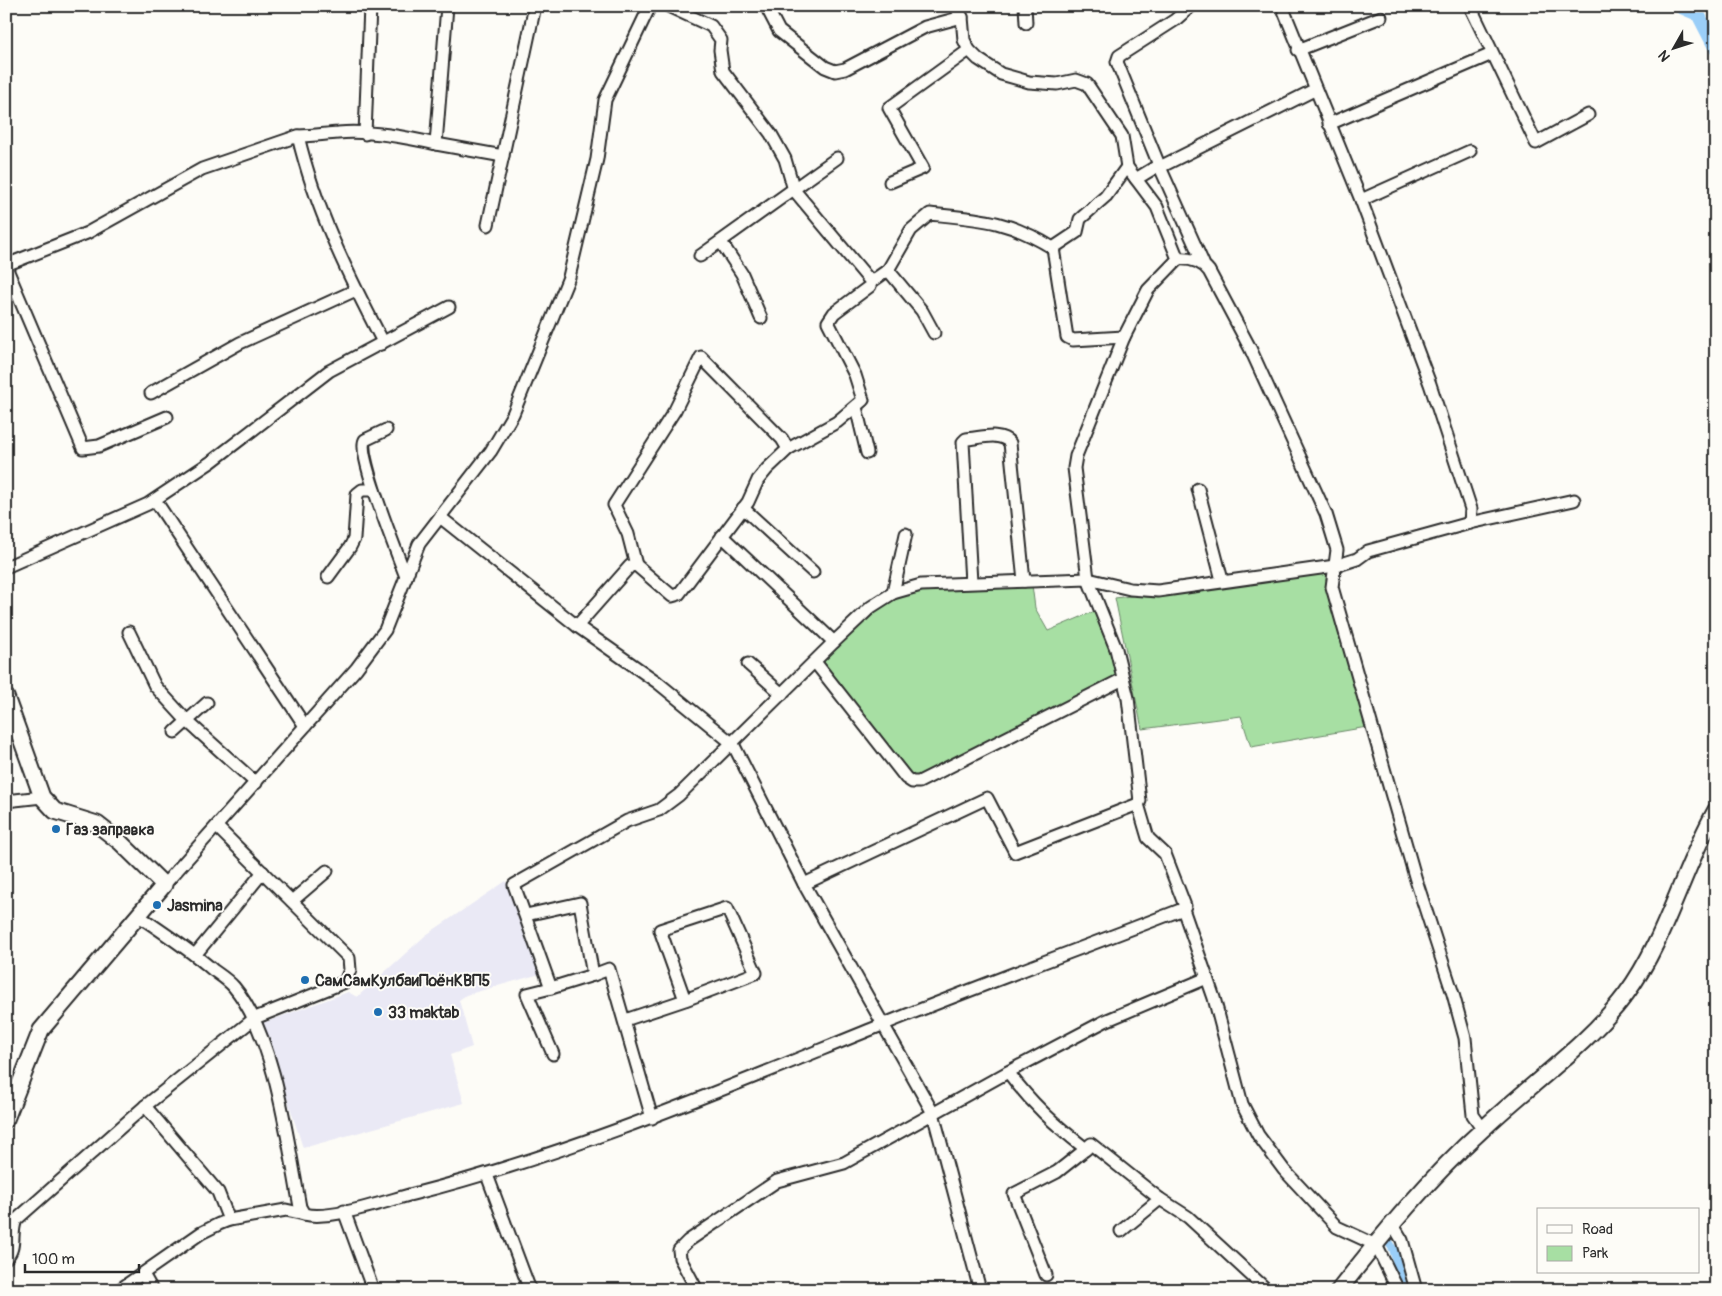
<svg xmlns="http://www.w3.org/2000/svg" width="1722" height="1296" font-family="Pangolin,sans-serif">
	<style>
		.built { fill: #eae9f5 }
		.green { fill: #a7dfa3; stroke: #698567 }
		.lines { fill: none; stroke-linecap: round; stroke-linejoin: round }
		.canal { stroke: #9acef8; stroke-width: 8 }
		.river { stroke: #9acef8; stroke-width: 14 }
		.minor-casing { stroke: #2b2b2b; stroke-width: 15 }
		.major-casing { stroke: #2b2b2b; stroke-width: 19 }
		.minor { stroke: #fdfcf7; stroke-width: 11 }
		.major { stroke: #fdfcf7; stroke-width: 15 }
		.poi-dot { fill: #1f6fb2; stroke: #fdfcf7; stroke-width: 2 }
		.labels { text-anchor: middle; stroke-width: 4; stroke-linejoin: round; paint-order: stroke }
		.poi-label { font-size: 16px; font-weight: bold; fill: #2b2b2b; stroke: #fdfcf7; text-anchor: start }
	</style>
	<rect width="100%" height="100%" fill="#fdfcf7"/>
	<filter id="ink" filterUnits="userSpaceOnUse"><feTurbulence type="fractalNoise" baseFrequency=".02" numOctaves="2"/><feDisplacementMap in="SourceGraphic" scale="10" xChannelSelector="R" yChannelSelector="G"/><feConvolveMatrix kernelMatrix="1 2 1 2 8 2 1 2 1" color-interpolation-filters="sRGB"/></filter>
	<g filter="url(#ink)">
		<!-- built -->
		<polygon class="built" points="506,881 540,974 466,995 459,1000 472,1047 450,1055 464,1103 303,1148 263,1023 348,992 357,997 426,935"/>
		<!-- green -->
		<g class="green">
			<polygon points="1326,571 1367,727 1251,747 1241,716 1142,729 1115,598"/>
			<polygon points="1032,585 1035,608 1048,631 1095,611 1109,642 1120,679 915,779 906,770 820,662 860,623 900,595 941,588"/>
		</g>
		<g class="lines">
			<!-- canal -->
			<polyline class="canal" points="1388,1242 1393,1249 1404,1290"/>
			<!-- river -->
			<polyline class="river" points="1679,6 1698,14 1716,49"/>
			<defs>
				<g id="minor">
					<polyline points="447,6 436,144 503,156"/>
					<polyline points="766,6 779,31 825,67 835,71 845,69 925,27 962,17"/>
					<polyline points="955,6 962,17 964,40 969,50 978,59 1001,74 1029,82 1057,84 1076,80 1087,84 1122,136 1127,167 1157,207 1178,259 1148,290 1124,337 1076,456 1074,468 1088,579 1116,649 1128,698 1140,801 1138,804 1148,838 1165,854 1185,906 1183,909 1214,998 1242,1104 1258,1135 1284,1170 1337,1227 1376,1245 1398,1290"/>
					<polyline points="1025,6 1026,23"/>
					<polyline points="1191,6 1175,20 1119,56 1117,62 1159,165 1164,165 1314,90"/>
					<polyline points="1282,6 1361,200 1430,384 1471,509 1470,523"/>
					<polyline points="1470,6 1536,143 1588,115"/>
					<polyline points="1298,50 1381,17"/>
					<polyline points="1329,124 1492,54"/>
					<polyline points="365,134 370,6"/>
					<path d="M298,136C313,136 324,134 338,133C369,130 405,137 436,144"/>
					<polyline points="1136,179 1159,165 1203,263"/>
					<polyline points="890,182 923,168 889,108 969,50"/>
					<polyline points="1361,200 1470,151"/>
					<polyline points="488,225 535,6"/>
					<polyline points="721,242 742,274 761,318"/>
					<polyline points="1053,248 1077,232 1080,219 1106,196 1127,167"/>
					<polyline points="700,256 837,158"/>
					<path d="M1178,259C1191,258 1201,261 1209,271L1250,348L1326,514L1337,550L1332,587L1416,880L1453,994L1465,1038L1473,1115L1483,1129"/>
					<path d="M6,265L87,233L202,169L298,136C315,208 348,275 382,340L381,344"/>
					<polyline points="6,267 83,448 99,446 167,417"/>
					<path d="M888,270L911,230L930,214C981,219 1008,220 1053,248L1067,337L1073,340L1124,337"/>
					<polyline points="871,282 888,270 922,311 934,333"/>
					<polyline points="151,393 240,343 356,290"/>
					<polyline points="856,407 867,453"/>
					<path d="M386,430L365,440C356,452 399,558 406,577"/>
					<polyline points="1198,489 1222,580"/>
					<polyline points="155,500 305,726"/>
					<polyline points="743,508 813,572"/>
					<polyline points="440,517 577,626 657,682 733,744 804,884 933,1113 980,1290"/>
					<polyline points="722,536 834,642"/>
					<polyline points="636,565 628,534 614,505 675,410 701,357 782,439 788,449"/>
					<polyline points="6,567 148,504 211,462 329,371 449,307"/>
					<polyline points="328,577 350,547 354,539 357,494 362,490 374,490"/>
					<path d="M971,582L963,442L966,439C980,438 1001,431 1010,443L1024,581"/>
					<polyline points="893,593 906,534"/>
					<polyline points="577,626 630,566 636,565 672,596 679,594 748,502 758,480 767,469 788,449 837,422 863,400 855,375 828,322 834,313 870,286 871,282 794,190 785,159 771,134 723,71 720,50 721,40 711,26 668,6"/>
					<polyline points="129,632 155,686 187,721 256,783"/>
					<polyline points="815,662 906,778 912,782 919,782 1123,679"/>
					<polyline points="748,664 782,694"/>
					<polyline points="175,732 207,703"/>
					<polyline points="6,801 42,797"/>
					<polyline points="804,884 987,798 1015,852 1138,804"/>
					<polyline points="164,885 356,669 385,630 419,544 491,451 513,414 569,277 597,159 605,100 650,6"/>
					<polyline points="292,901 327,871"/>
					<polyline points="526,915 580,903 593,975 609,969 652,1118"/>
					<path d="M139,916C164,933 190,950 213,970C220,975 228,980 234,987C275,1036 288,1143 300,1207L304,1214C330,1221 386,1201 413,1194C571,1154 721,1090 872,1029C975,987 1080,949 1183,909"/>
					<polyline points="195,955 263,872"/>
					<polyline points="593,975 551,988 514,885 627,821 659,810 679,795 834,642 871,607 893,593 921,585 1088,579 1130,589 1158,591 1335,566 1357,559 1368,551 1470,523 1574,500"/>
					<polyline points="551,988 527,994 553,1054"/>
					<polyline points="625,1020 685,1000 756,973 727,908 660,930 685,1000"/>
					<path d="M1008,1072C1032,1104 1054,1124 1086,1149L1091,1144L1160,1199L1121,1231"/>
					<polyline points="145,1106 218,1192 229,1220"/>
					<polyline points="487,1175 530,1290"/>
					<polyline points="1160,1199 1188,1217 1267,1290"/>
					<polyline points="344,1211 373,1290"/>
					<polyline points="1393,1225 1402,1240 1416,1290"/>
					<path d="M6,1258C17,1248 10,1233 16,1220L145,1106L255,1018L345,982L350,970L349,958L217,827"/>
					<polyline points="143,1274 152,1290"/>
					<polyline points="1046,1275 1014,1194 1057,1172 1086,1149"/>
					<polyline points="119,1290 201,1233 219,1224 229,1220 286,1210 304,1214"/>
					<polyline points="697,1290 680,1258 679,1250 688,1241 777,1181 844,1163 1008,1072 1105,1021 1207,978"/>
				</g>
				<g id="major">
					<polyline points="6,697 42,797 55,811 97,824 120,842 164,885 41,1030 6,1119"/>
					<path d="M1339,1290C1383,1234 1430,1177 1483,1129C1530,1084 1587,1046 1626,994C1666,940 1683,868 1716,810"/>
				</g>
			</defs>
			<!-- minor casing -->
			<use href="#minor" class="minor-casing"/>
			<!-- major casing -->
			<use href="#major" class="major-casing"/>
			<!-- minor -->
			<use href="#minor" class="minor"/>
			<!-- major -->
			<use href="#major" class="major"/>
		</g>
	</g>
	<!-- markers -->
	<g class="poi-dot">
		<circle cx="56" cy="829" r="5"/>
		<circle cx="157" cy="905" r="5"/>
		<circle cx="305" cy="980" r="5"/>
		<circle cx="378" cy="1012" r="5"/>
	</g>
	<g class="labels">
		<!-- poi labels -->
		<g class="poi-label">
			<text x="66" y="835">Газ заправка</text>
			<text x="167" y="911">Jasmina</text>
			<text x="315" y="986">СамСамКулбаиПоёнКВП5</text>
			<text x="388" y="1018">33 maktab</text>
		</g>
	</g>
	<!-- margin -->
	<rect width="1722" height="1296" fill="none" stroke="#fdfcf7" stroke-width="25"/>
	<rect x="12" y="12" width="1697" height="1271" fill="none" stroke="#2b2b2b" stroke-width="2" filter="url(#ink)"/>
	<!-- legend -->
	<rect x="1537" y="1208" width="162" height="65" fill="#fdfcf7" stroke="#a9a8a5"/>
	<rect x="1547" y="1225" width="25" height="8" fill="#fdfcf7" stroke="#a9a8a5"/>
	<text x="1582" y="1234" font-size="15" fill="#2b2b2b">Road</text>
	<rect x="1547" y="1246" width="25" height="15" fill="#a7dfa3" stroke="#a9a8a5"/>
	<text x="1582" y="1258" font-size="15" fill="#2b2b2b">Park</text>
	<!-- north arrow -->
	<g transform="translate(1674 48) rotate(231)" stroke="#fdfcf7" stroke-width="4" paint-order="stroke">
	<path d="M0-4L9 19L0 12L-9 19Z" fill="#2b2b2b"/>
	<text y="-8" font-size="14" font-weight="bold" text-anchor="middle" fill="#2b2b2b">N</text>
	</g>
	<!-- scale -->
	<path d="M25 1264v8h114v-8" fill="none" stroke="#2b2b2b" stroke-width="2.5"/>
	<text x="32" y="1264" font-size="15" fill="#2b2b2b" stroke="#fdfcf7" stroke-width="4" paint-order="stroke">100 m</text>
</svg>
